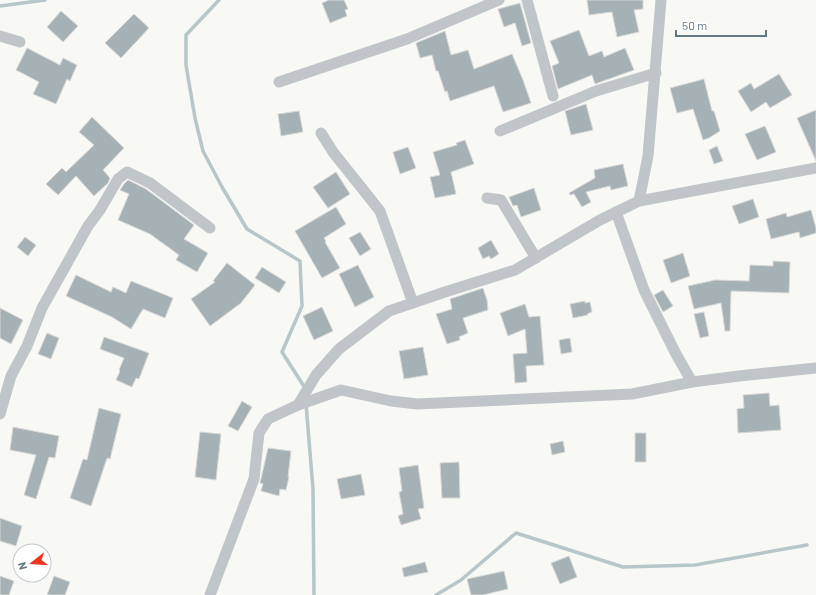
<svg xmlns="http://www.w3.org/2000/svg" width="816" height="595" font-family="Barlow,sans-serif">
	<style>
		.lines { fill: none; stroke-linecap: round; stroke-linejoin: round }
		.stream { stroke: #b6c6c9; stroke-width: 3.5 }
		.building { fill: #a5b1b5; stroke: #dad9d7 }
		.minor { stroke: #bfc5c8; stroke-width: 11 }
	</style>
	<rect width="100%" height="100%" fill="#f8f8f5"/>
	<g class="lines">
		<!-- stream -->
		<g class="stream">
			<polyline points="219,0 186,35 186,65 195,118 203,151 222,187 247,229 300,261 302,306 282,352 305,388"/>
			<polyline points="0,6 45,0"/>
			<polyline points="306,404 313,489 314,595"/>
			<polyline points="436,595 461,580 516,533 623,567 695,565 807,545"/>
		</g>
	</g>
	<!-- building -->
	<g class="building">
		<polygon points="329,0 344,0 348,9 345,10 347,16 330,23 322,3"/>
		<polygon points="587,0 643,0 643,9 634,10 639,32 617,37 612,12 589,15"/>
		<polygon points="520,3 531,43 522,46 515,23 504,27 498,9"/>
		<polygon points="61,11 78,26 63,42 47,27"/>
		<polygon points="134,14 149,28 121,58 105,43"/>
		<polygon points="579,30 589,56 602,51 604,57 625,48 634,70 595,84 592,75 558,89 552,66 559,63 550,41"/>
		<polygon points="445,31 451,55 468,50 474,69 512,54 523,80 531,103 503,112 494,86 450,101 447,91 445,92 438,71 436,71 432,55 420,58 416,43"/>
		<polygon points="27,48 60,65 63,58 77,65 70,81 67,79 56,104 33,94 39,82 16,70"/>
		<polygon points="779,74 792,95 770,108 766,102 751,112 738,91 751,83 754,89"/>
		<polygon points="704,79 712,111 714,111 720,131 709,138 703,140 693,109 677,113 670,88"/>
		<polygon points="586,104 593,130 571,135 565,111"/>
		<polygon points="816,110 816,161 797,118"/>
		<polygon points="299,111 303,132 281,136 278,114"/>
		<polygon points="92,117 124,148 103,170 110,178 108,183 94,196 76,176 58,195 46,184 62,168 66,172 94,145 79,132"/>
		<polygon points="765,126 776,152 757,160 745,134"/>
		<polygon points="465,140 474,164 451,172 456,194 435,198 430,177 440,175 433,152 457,145 456,143"/>
		<polygon points="717,146 723,161 714,164 709,150"/>
		<polygon points="408,147 416,168 400,174 393,152"/>
		<polygon points="623,164 628,186 611,190 610,186 586,192 591,202 582,207 574,194 570,195 569,193 595,178 594,170"/>
		<polygon points="336,172 350,194 328,208 313,187"/>
		<polygon points="128,180 146,189 194,225 184,239 208,253 197,272 176,260 179,255 150,234 118,220 129,194 120,190 124,184"/>
		<polygon points="534,188 541,210 521,217 517,205 513,206 509,197"/>
		<polygon points="753,199 759,217 739,224 732,206"/>
		<polygon points="336,207 346,224 324,238 326,241 325,242 340,268 322,278 295,231"/>
		<polygon points="811,210 816,228 816,233 800,238 799,232 771,239 766,219 786,213 787,217"/>
		<polygon points="360,232 371,249 360,256 349,238"/>
		<polygon points="25,237 36,245 28,256 17,247"/>
		<polygon points="491,240 499,254 491,259 489,256 483,259 478,248"/>
		<polygon points="683,253 690,276 671,283 663,260"/>
		<polygon points="773,261 790,262 789,293 731,291 730,331 725,331 721,303 694,309 688,286 715,280 749,281 750,265 773,266"/>
		<polygon points="227,263 255,285 241,303 210,326 191,299 215,282 213,281"/>
		<polygon points="358,265 374,297 355,307 339,274"/>
		<polygon points="262,267 286,282 279,293 255,278"/>
		<polygon points="76,275 111,292 113,287 126,293 131,281 173,298 165,318 143,309 131,329 112,317 66,296"/>
		<polygon points="483,288 487,300 488,310 463,318 468,333 459,337 460,340 447,344 436,314 452,309 450,299"/>
		<polygon points="663,290 673,306 663,312 654,295"/>
		<polygon points="585,301 585,303 590,302 592,312 587,314 588,315 573,318 570,304"/>
		<polygon points="525,304 529,317 540,316 544,365 526,366 527,382 515,383 513,354 527,353 525,329 508,336 500,313"/>
		<polygon points="322,307 333,331 314,340 303,316"/>
		<polygon points="0,308 23,320 11,344 0,338"/>
		<polygon points="704,312 709,336 700,338 694,314"/>
		<polygon points="47,333 59,338 51,359 38,354"/>
		<polygon points="104,337 149,353 139,379 136,378 132,387 116,380 120,371 119,370 124,358 100,349"/>
		<polygon points="570,338 572,352 561,354 559,340"/>
		<polygon points="423,347 428,375 404,379 399,351"/>
		<polygon points="769,393 770,406 779,405 781,430 738,433 737,409 744,408 743,395"/>
		<polygon points="242,401 252,407 238,431 228,426"/>
		<polygon points="99,408 121,414 110,459 107,458 91,506 70,498 83,459 87,460"/>
		<polygon points="13,427 59,436 55,458 49,457 36,499 24,495 36,455 10,450"/>
		<polygon points="200,432 221,434 216,480 195,477"/>
		<rect x="635" y="433" width="11" height="29"/>
		<polygon points="563,441 565,452 552,455 550,444"/>
		<polygon points="268,448 291,451 288,477 289,477 286,490 280,489 279,496 261,491 263,484 260,483"/>
		<polygon points="459,462 460,498 442,498 440,463"/>
		<polygon points="418,465 424,508 418,509 421,519 401,525 398,516 403,514 399,492 402,491 399,468"/>
		<polygon points="361,474 365,495 341,499 337,479"/>
		<polygon points="0,518 22,526 16,546 0,541"/>
		<polygon points="569,556 577,577 560,584 551,563"/>
		<polygon points="425,562 428,572 404,577 402,568"/>
		<polygon points="504,571 508,589 483,595 471,595 467,579"/>
		<polygon points="0,576 14,581 9,595 0,595"/>
		<polygon points="54,576 70,582 65,595 47,595"/>
	</g>
	<g class="lines">
		<!-- minor -->
		<g class="minor">
			<polyline points="527,0 553,96"/>
			<polyline points="0,36 20,42"/>
			<polyline points="279,82 407,39 499,0"/>
			<polyline points="500,131 596,91 656,73"/>
			<polyline points="321,133 333,152 380,211 413,303"/>
			<polyline points="487,198 501,200 536,258"/>
			<polyline points="639,201 648,156 661,0"/>
			<polyline points="616,212 644,290 676,354 692,382"/>
			<polyline points="298,405 316,375 339,349 389,311 445,292 515,270 600,220 639,201 816,168"/>
			<polyline points="0,414 11,376 27,346 42,308 88,226 100,210 118,179 127,172 150,183 210,228"/>
			<polyline points="210,595 254,479 259,433 268,419 298,405 341,390 391,401 417,404 632,394 692,382 739,376 816,368"/>
		</g>
	</g>
	<!-- north arrow -->
	<g transform="translate(32 563) rotate(253)"><circle r="19" fill="#ffffff" stroke="#c0c9cd"/>
	<path d="M0-3L7 15L0 10L-7 15Z" fill="#ec3621"/>
	<text y="-6" font-size="11" font-weight="bold" text-anchor="middle" fill="#627882">N</text>
	</g>
	<!-- scale -->
	<path d="M676 30v6h90v-6" fill="none" stroke="#627882" stroke-width="2"/>
	<text x="682" y="30" font-size="12" fill="#627882" stroke="#ffffff" stroke-width="3" paint-order="stroke">50 m</text>
</svg>
